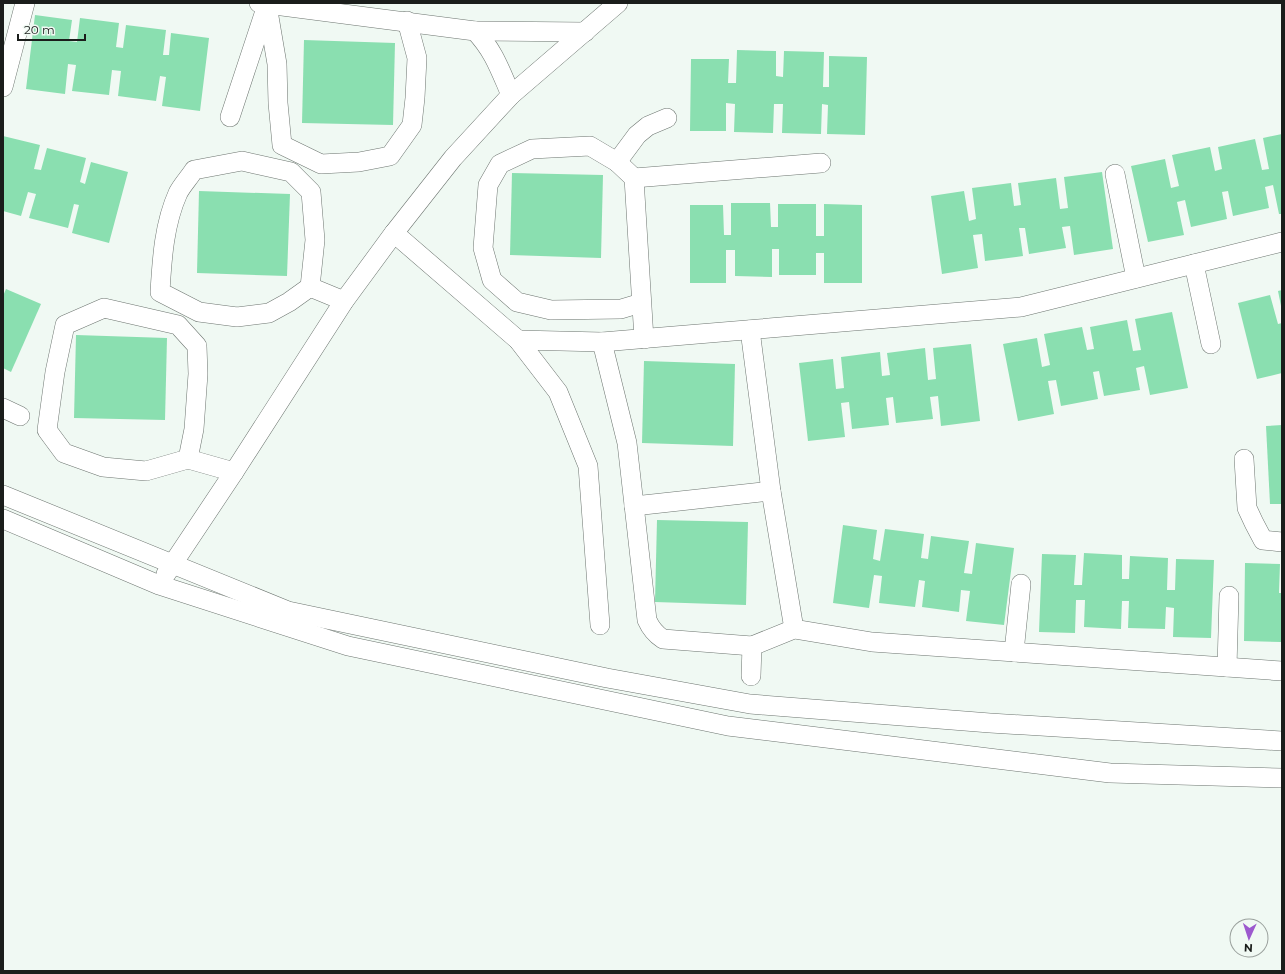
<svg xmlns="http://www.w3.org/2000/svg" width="1285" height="974" font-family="Montserrat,sans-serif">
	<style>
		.building { fill: #8adfb0 }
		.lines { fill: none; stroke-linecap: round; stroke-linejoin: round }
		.minor-casing { stroke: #6d7570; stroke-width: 20 }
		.minor { stroke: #fff; stroke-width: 19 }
	</style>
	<rect width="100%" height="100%" fill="#f0f9f3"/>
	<!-- building -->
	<g class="building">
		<polygon points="35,15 72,20 69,41 77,42 80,18 119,23 116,47 123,48 126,25 166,30 163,55 169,55 171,33 209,38 200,111 162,106 166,77 160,76 156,101 118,96 121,71 112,70 109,95 72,91 76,65 68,64 65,94 26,89"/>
		<polygon points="304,40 395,43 393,125 302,123"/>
		<polygon points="737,50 776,51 776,76 783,77 784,51 824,52 823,87 829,87 829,56 867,57 865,135 827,134 828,105 822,104 821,134 782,133 783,104 774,104 773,133 734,132 735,104 726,103 726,131 690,131 691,59 729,59 728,83 736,83"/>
		<polygon points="1282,134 1282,214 1279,214 1273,185 1265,187 1269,208 1233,216 1228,191 1222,192 1227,219 1191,227 1185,200 1177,202 1184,235 1148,242 1131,166 1165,159 1171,188 1179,186 1172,155 1210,147 1215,171 1222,169 1218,147 1255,139 1262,170 1269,169 1263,138"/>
		<polygon points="3,136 40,145 34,169 41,170 47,148 86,158 80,182 85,184 91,162 128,172 109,243 72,233 79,205 74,204 68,228 29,218 36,194 28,192 21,216 3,211"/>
		<polygon points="1102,172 1113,249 1074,255 1070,226 1062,227 1066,248 1029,254 1025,228 1019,228 1023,256 985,261 982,234 973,235 978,268 942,274 931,196 964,191 969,221 976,219 972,188 1011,183 1014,206 1021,205 1018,183 1056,178 1060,209 1068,208 1064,177"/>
		<polygon points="512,173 603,175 601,258 510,255"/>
		<polygon points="199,191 290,194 287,276 197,273"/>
		<polygon points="731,203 770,203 771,227 778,227 778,204 816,204 816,236 824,236 824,204 862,205 862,283 824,283 824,253 816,253 816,275 779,275 779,249 772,249 772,277 735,276 735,250 726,250 726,283 690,283 690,205 723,205 724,235 731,235"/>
		<polygon points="6,289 41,304 11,372 3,368 3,296"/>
		<polygon points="1282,290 1282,305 1281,306 1278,291"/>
		<polygon points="1270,295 1278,324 1282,323 1282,373 1257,379 1238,303"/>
		<polygon points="1172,312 1188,388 1150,395 1144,366 1136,368 1140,390 1104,396 1099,371 1093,372 1098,399 1061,406 1056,380 1048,381 1054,414 1018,421 1003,344 1037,338 1042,367 1050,365 1044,334 1082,327 1087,350 1094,349 1090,327 1127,320 1133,351 1141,350 1135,319"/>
		<polygon points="76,335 167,338 165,420 74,418"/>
		<polygon points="971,344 980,421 941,426 938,396 930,397 933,419 896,423 893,397 886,398 889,425 852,429 849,402 841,403 845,437 808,441 799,363 833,359 836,389 844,388 841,357 880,352 882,376 890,375 887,353 925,348 928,380 936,379 933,348"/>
		<polygon points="644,361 735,364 733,446 642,443"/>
		<polygon points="1282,425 1282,504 1270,504 1266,426"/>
		<polygon points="657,520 748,522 746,605 655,602"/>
		<polygon points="843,525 877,530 873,559 880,561 885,529 924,534 921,558 928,559 931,536 969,541 964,573 972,574 976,543 1014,548 1004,625 966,621 970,591 961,590 959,612 922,607 925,581 919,580 915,607 879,603 882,576 874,575 869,608 833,603"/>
		<polygon points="1084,553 1122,555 1122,579 1129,579 1130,556 1168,558 1167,590 1175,590 1176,559 1214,560 1211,638 1173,637 1174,608 1166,607 1165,629 1128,628 1129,601 1122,601 1121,629 1084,627 1085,600 1076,600 1075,633 1039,632 1042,554 1076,555 1074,585 1082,585"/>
		<polygon points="1245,563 1280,564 1279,593 1282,593 1281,642 1244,641"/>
	</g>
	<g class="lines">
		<defs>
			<g id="minor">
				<path d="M259,3L475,31C494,51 500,70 511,95"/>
				<polyline points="267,5 277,64 278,103 282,145 321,164 359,162 390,156 412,125 415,98 417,58 407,21"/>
				<polyline points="475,31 585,32"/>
				<polyline points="3,87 25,3"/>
				<polyline points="230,117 266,8"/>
				<polyline points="617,162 637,135 648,126 667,118"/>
				<polyline points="1115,174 1136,278"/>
				<polyline points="634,178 821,163"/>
				<polyline points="394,233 518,340 558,392 588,466 600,625"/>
				<polyline points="1194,264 1211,344"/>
				<path d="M310,287L315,240L311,192L291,172L242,161L194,170C189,178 182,185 178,193C164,224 162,259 160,292L199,312L237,317L269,313L289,302L310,287L344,301"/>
				<polyline points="641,303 621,309 551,310 517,302 492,280 483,248 488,185 500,164 532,149 590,146 617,162 634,178 644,339"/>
				<polyline points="750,330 771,491 794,629"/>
				<polyline points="518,340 602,342 1021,307 1282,242"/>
				<path d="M602,342L627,443L647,620C651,629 655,634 663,639L752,646"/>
				<polyline points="3,408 20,416"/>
				<polyline points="188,459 194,429 198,374 197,346 178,325 104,308 65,325 55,372 47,430 64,453 103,467 146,471 188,459 234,472"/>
				<polyline points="1244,459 1247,508 1254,523 1263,540 1282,542"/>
				<polyline points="3,495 288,611 607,678 750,704 990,723 1282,741"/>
				<polyline points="634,506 771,491"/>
				<polyline points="3,519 159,585 348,646 728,726 1110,773 1282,778"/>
				<polyline points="166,574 234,472 344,301 394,233 453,158 511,95 618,3"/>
				<polyline points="1014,652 1021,584"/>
				<polyline points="1227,667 1229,596"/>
				<polyline points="751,676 752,646 794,629 872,642 1282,671"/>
			</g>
		</defs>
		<!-- minor casing -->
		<use href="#minor" class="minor-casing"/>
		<!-- minor -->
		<use href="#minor" class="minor"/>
	</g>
	<!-- border -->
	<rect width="1285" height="974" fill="none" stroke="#1a1d1b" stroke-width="8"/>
	<!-- north arrow -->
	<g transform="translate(1249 938) rotate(183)"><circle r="19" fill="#f0f9f3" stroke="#9aa19d"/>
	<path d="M0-3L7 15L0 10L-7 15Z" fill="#9c59ce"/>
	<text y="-6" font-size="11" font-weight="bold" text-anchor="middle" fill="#1a1d1b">N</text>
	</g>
	<!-- scale -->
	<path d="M18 34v6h67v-6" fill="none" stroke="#1a1d1b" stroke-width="2"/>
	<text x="24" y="34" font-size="12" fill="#1a1d1b" stroke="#f0f9f3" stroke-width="3" paint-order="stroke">20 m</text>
</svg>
